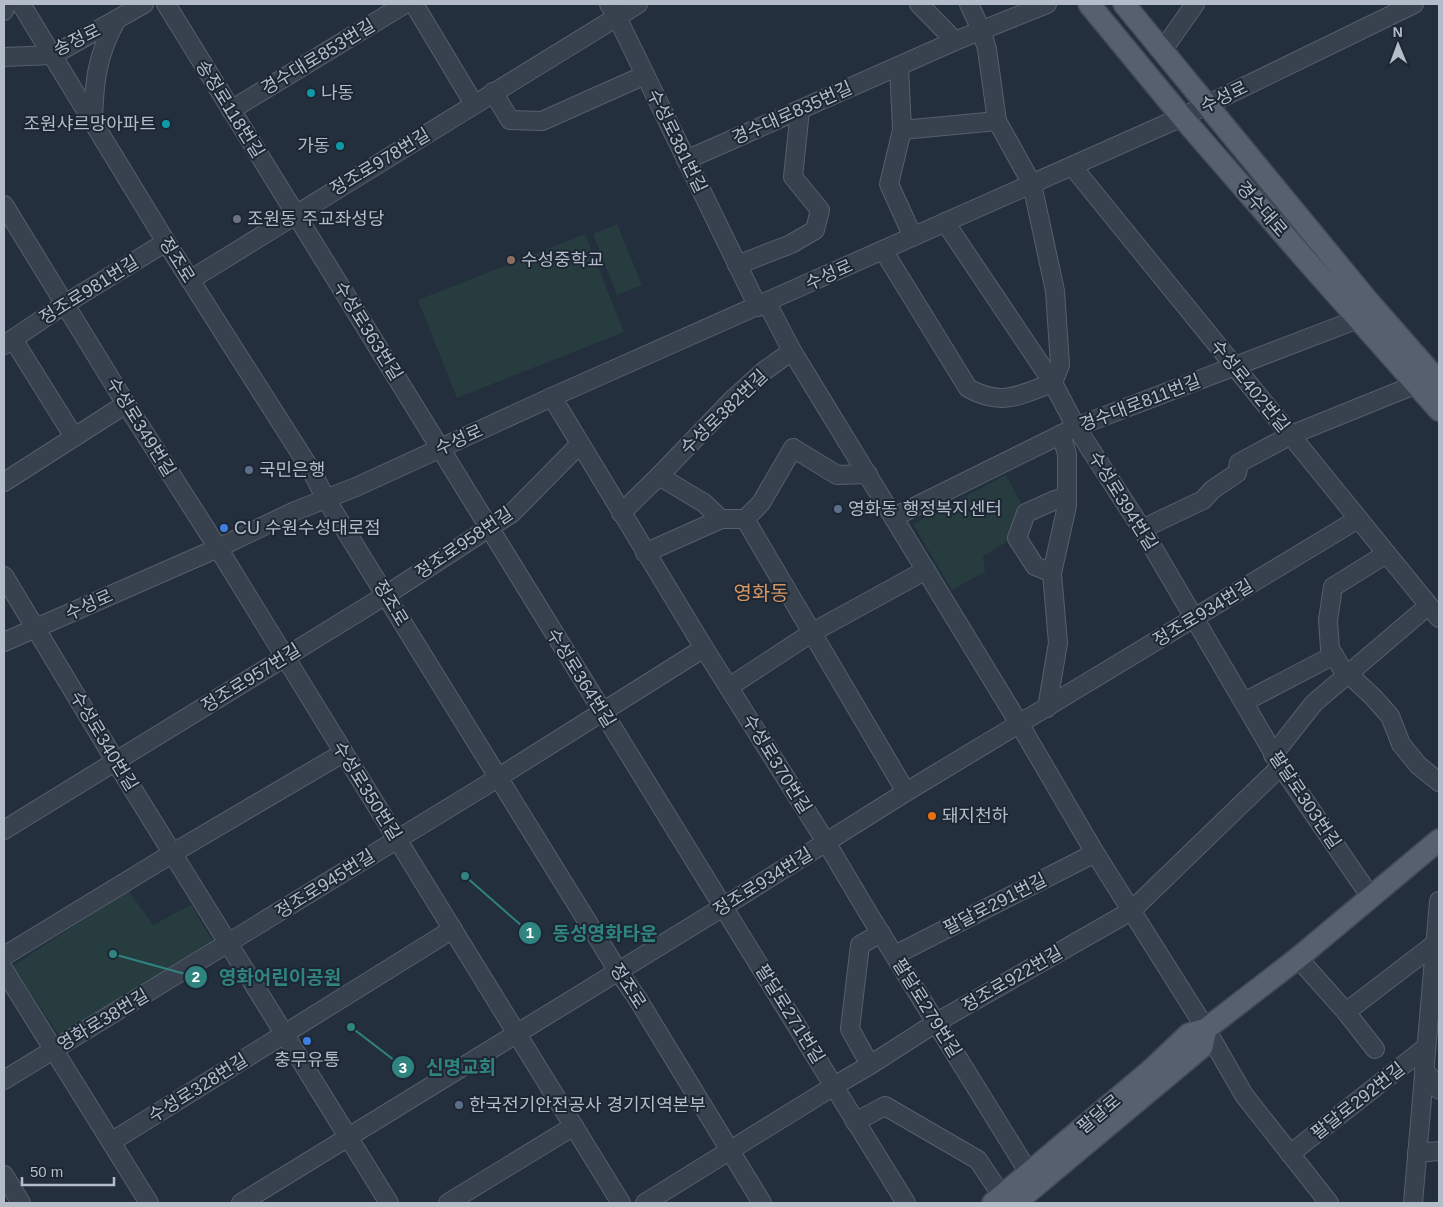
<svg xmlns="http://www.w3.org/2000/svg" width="1443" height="1207" font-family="Arial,'Noto Sans KR',sans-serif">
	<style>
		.green { fill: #263c3f }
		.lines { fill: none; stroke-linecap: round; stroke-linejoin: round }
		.minor-casing { stroke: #565f6c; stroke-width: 20 }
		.major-casing { stroke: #414a57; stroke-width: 24 }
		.minor { stroke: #38414e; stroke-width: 18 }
		.major { stroke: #56606e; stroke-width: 21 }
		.culture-dot { fill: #0f9aa8; stroke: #1d2633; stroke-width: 2 }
		.worship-dot { fill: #6b7280; stroke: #1d2633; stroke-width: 2 }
		.education-dot { fill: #8d6e63; stroke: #1d2633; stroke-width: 2 }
		.service-dot { fill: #5c6f8a; stroke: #1d2633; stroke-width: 2 }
		.shop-dot { fill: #3f7fe0; stroke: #1d2633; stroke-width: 2 }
		.food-dot { fill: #e8710a; stroke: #1d2633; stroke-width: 2 }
		.labels { text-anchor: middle; stroke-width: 4; stroke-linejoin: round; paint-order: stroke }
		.street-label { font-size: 18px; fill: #b4bcc9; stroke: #1d2633 }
		.poi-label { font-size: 18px; fill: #b4bcc9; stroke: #1d2633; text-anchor: start }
		.quarter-label { font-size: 20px; fill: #d59563; stroke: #1d2633 }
		.leader { fill: none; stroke: #308480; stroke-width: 2 }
		.callout-dot { fill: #308480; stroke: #1d2633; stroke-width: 2 }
		.mark-label { font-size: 15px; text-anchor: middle; font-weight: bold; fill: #fff }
		.callout-label { font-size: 19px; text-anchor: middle; font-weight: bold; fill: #308480; stroke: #1d2633; stroke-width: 4; stroke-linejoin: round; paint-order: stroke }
	</style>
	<rect width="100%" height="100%" fill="#242f3e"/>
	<!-- green -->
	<g class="green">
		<polygon points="617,224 642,285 617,295 593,234"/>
		<polygon points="585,234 624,332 457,398 418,300"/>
		<polygon points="1006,475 1025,511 1013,538 983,556 985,572 952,590 913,524"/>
		<polygon points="128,890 153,925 191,905 214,943 61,1038 13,966"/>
	</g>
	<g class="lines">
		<defs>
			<g id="minor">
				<polyline points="21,4 166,242 311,470 326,499 618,971 637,998 762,1203"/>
				<polyline points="166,4 906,1203"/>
				<polyline points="414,4 474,104"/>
				<polyline points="609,4 617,17 758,307"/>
				<polyline points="919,4 955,41"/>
				<polyline points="4,11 6,4"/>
				<polyline points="1162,51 1195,4"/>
				<polyline points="4,57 53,55 144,4"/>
				<polyline points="899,66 902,130 889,184 913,237"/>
				<polyline points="493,92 510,120 542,121 645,75"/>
				<polyline points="231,110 405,4"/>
				<path d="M93,122C94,82 97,54 117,19"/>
				<polyline points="902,130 997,121"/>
				<polyline points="686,160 955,41 1047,4"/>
				<polyline points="1072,166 1439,618"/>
				<polyline points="4,205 126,404 218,548 621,1203"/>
				<polyline points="945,222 1053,383 1076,427 1142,529 1281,766 1370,896"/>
				<path d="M883,250L968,388C1002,407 1019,395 1053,383L1060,365L1055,291L1032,184L997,121L987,49L981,30L969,4"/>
				<polyline points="737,265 791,244 815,230 820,210 793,177 800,110"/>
				<polyline points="190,280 638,4"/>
				<polyline points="767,303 792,351 1020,725 1095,853 1206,1029 1244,1095 1329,1203"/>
				<polyline points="13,339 74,437"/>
				<polyline points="4,345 65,304 166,242"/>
				<polyline points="552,397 704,648 826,842 870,916 1029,1173"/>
				<polyline points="659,476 704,503 721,519"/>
				<polyline points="4,482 126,404"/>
				<polyline points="621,513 659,476 732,400 764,371 792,351"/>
				<polyline points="894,517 1076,427 1358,319"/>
				<polyline points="745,519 906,792"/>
				<polyline points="1142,529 1203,500 1212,490 1237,473 1239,463 1291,435 1417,384"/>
				<polyline points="645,553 721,519 745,519 761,503 793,448 837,475 868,474"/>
				<polyline points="1386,554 1333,587 1328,620 1330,649 1341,667 1373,697 1390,716 1401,744 1418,765 1439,782"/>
				<polyline points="1052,573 1035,566 1017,538 1026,513 1055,500 1067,497"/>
				<polyline points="4,576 116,762 389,1203"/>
				<polyline points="4,642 218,548 295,511 356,487 552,397 1182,117 1414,4"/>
				<polyline points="729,687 813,632 926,570"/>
				<polyline points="1244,702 1334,655"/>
				<polyline points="1047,708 1058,643 1052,573 1067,506 1067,454 1061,434"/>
				<polyline points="1273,755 1314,703 1428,606"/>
				<polyline points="4,830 386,595 512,513 580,444"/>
				<polyline points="895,955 1095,853"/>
				<polyline points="4,956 173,853 343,753"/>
				<polyline points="1298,958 1346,1012 1375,1049"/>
				<polyline points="4,970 149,1203"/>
				<polyline points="1346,1012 1436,943"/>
				<polyline points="870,1065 850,1029 860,945 881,933"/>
				<polyline points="1424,1069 1439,1090"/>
				<polyline points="4,1080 483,787 704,648"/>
				<polyline points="855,1122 885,1106 978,1160 1002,1196"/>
				<polyline points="111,1142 453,929"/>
				<polyline points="1417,1153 1439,1151"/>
				<polyline points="1290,1154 1426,1047"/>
				<polyline points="4,1175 21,1203"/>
				<polyline points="241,1203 723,907 906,792 1358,519"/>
				<polyline points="448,1203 574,1126"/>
				<polyline points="645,1203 834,1086 870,1065 937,1022 1131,911 1281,766"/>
				<polyline points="1413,1203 1439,901"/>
			</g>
			<g id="major">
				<polyline points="1089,4 1182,117 1306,260 1439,410"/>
				<polyline points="1124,4 1369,302 1439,382"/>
				<polyline points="1020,1199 1202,1047 1206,1029"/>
				<polyline points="993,1203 1151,1070 1189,1034 1206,1029 1298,958 1439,840"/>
			</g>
		</defs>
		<!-- minor casing -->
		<use href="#minor" class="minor-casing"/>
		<!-- major casing -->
		<use href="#major" class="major-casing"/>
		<!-- minor -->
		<use href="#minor" class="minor"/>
		<!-- major -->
		<use href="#major" class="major"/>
	</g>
	<!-- markers -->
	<g class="culture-dot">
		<circle cx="311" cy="93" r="5"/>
		<circle cx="166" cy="124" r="5"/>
		<circle cx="340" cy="146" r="5"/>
	</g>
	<circle class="worship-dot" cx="237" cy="219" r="5"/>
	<circle class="education-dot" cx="511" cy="260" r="5"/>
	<g class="service-dot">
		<circle cx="249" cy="470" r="5"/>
		<circle cx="838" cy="509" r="5"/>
		<circle cx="459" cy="1105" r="5"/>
	</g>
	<g class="shop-dot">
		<circle cx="224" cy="528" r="5"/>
		<circle cx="307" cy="1041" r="5"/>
	</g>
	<circle class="food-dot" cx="932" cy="816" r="5"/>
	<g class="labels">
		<!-- street labels -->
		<g class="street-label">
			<text transform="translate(77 40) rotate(-26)" y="6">송정로</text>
			<text transform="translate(318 57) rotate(-31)" y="6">경수대로853번길</text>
			<text transform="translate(1224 97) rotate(-26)" y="6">수성로</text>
			<text transform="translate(230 109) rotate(58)" y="6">송정로118번길</text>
			<text transform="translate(792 113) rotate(-24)" y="6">경수대로835번길</text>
			<text transform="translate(677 141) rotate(64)" y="6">수성로381번길</text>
			<text transform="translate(380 162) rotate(-31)" y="6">정조로978번길</text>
			<text transform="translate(1262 209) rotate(49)" y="6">경수대로</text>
			<text transform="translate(177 260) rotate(58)" y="6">정조로</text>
			<text transform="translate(829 275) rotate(-24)" y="6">수성로</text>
			<text transform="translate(89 290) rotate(-32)" y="6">정조로981번길</text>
			<text transform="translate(368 331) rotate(58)" y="6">수성로363번길</text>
			<text transform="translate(1250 386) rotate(51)" y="6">수성로402번길</text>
			<text transform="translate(1140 403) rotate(-21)" y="6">경수대로811번길</text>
			<text transform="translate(724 412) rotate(-44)" y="6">수성로382번길</text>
			<text transform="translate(141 427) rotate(58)" y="6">수성로349번길</text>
			<text transform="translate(459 440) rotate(-24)" y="6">수성로</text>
			<text transform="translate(1123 501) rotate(58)" y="6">수성로394번길</text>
			<text transform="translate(464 543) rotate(-34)" y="6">정조로958번길</text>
			<text transform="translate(391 603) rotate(59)" y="6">정조로</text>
			<text transform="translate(89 605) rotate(-24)" y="6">수성로</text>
			<text transform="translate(1203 613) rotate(-31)" y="6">정조로934번길</text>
			<text transform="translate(251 678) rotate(-32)" y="6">정조로957번길</text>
			<text transform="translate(581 678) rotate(58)" y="6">수성로364번길</text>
			<text transform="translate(104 741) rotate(59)" y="6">수성로340번길</text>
			<text transform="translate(777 764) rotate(58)" y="6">수성로370번길</text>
			<text transform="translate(367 791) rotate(58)" y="6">수성로350번길</text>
			<text transform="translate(1305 800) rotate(56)" y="6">팔달로303번길</text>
			<text transform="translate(763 882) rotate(-32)" y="6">정조로934번길</text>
			<text transform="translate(325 884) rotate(-32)" y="6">정조로945번길</text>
			<text transform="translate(995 904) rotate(-27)" y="6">팔달로291번길</text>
			<text transform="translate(1012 979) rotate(-30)" y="6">정조로922번길</text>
			<text transform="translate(628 986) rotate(57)" y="6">정조로</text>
			<text transform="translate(927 1008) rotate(58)" y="6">팔달로279번길</text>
			<text transform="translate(790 1014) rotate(58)" y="6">팔달로271번길</text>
			<text transform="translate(103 1020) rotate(-31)" y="6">영화로38번길</text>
			<text transform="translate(198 1088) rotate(-32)" y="6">수성로328번길</text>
			<text transform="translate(1358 1101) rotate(-38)" y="6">팔달로292번길</text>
			<text transform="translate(1099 1114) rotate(-40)" y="6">팔달로</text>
		</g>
		<!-- poi labels -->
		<g class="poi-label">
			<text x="321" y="99">나동</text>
			<text x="156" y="130" text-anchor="end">조원샤르망아파트</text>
			<text x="330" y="152" text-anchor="end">가동</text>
			<text x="247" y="225">조원동 주교좌성당</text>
			<text x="521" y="266">수성중학교</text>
			<text x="259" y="476">국민은행</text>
			<text x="848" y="515">영화동 행정복지센터</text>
			<text x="234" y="534">CU 수원수성대로점</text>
			<text x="942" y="822">돼지천하</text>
			<text x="307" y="1066" text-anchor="middle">충무유통</text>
			<text x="469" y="1111">한국전기안전공사 경기지역본부</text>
		</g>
		<!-- quarter labels -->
		<g class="quarter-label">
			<text x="761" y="600">영화동</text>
		</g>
	</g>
	<!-- callouts -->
	<path class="leader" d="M465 876L530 933M113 954L196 977M351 1027L403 1067"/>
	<g class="callout-dot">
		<circle cx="465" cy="876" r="5"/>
		<circle cx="113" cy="954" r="5"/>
		<circle cx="351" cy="1027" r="5"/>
		<circle cx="530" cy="933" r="12"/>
		<circle cx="196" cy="977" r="12"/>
		<circle cx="403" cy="1067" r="12"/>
	</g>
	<g class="mark-label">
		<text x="530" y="938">1</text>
		<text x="196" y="982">2</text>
		<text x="403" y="1073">3</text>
	</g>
	<g class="callout-label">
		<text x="605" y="940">동성영화타운</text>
		<text x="280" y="984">영화어린이공원</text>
		<text x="461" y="1074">신명교회</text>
	</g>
	<!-- border -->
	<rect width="1443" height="1207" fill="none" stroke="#b4bcc9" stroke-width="10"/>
	<!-- north arrow -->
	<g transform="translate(1398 45) rotate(359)" stroke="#1d2633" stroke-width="4" paint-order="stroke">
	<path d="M0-4L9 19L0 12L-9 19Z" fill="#b4bcc9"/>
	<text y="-8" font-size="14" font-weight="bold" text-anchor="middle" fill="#b4bcc9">N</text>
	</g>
	<!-- scale -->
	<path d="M22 1177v8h92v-8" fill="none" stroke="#b4bcc9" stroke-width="2.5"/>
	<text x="30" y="1177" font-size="15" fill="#b4bcc9" stroke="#1d2633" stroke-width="4" paint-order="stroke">50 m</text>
</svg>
